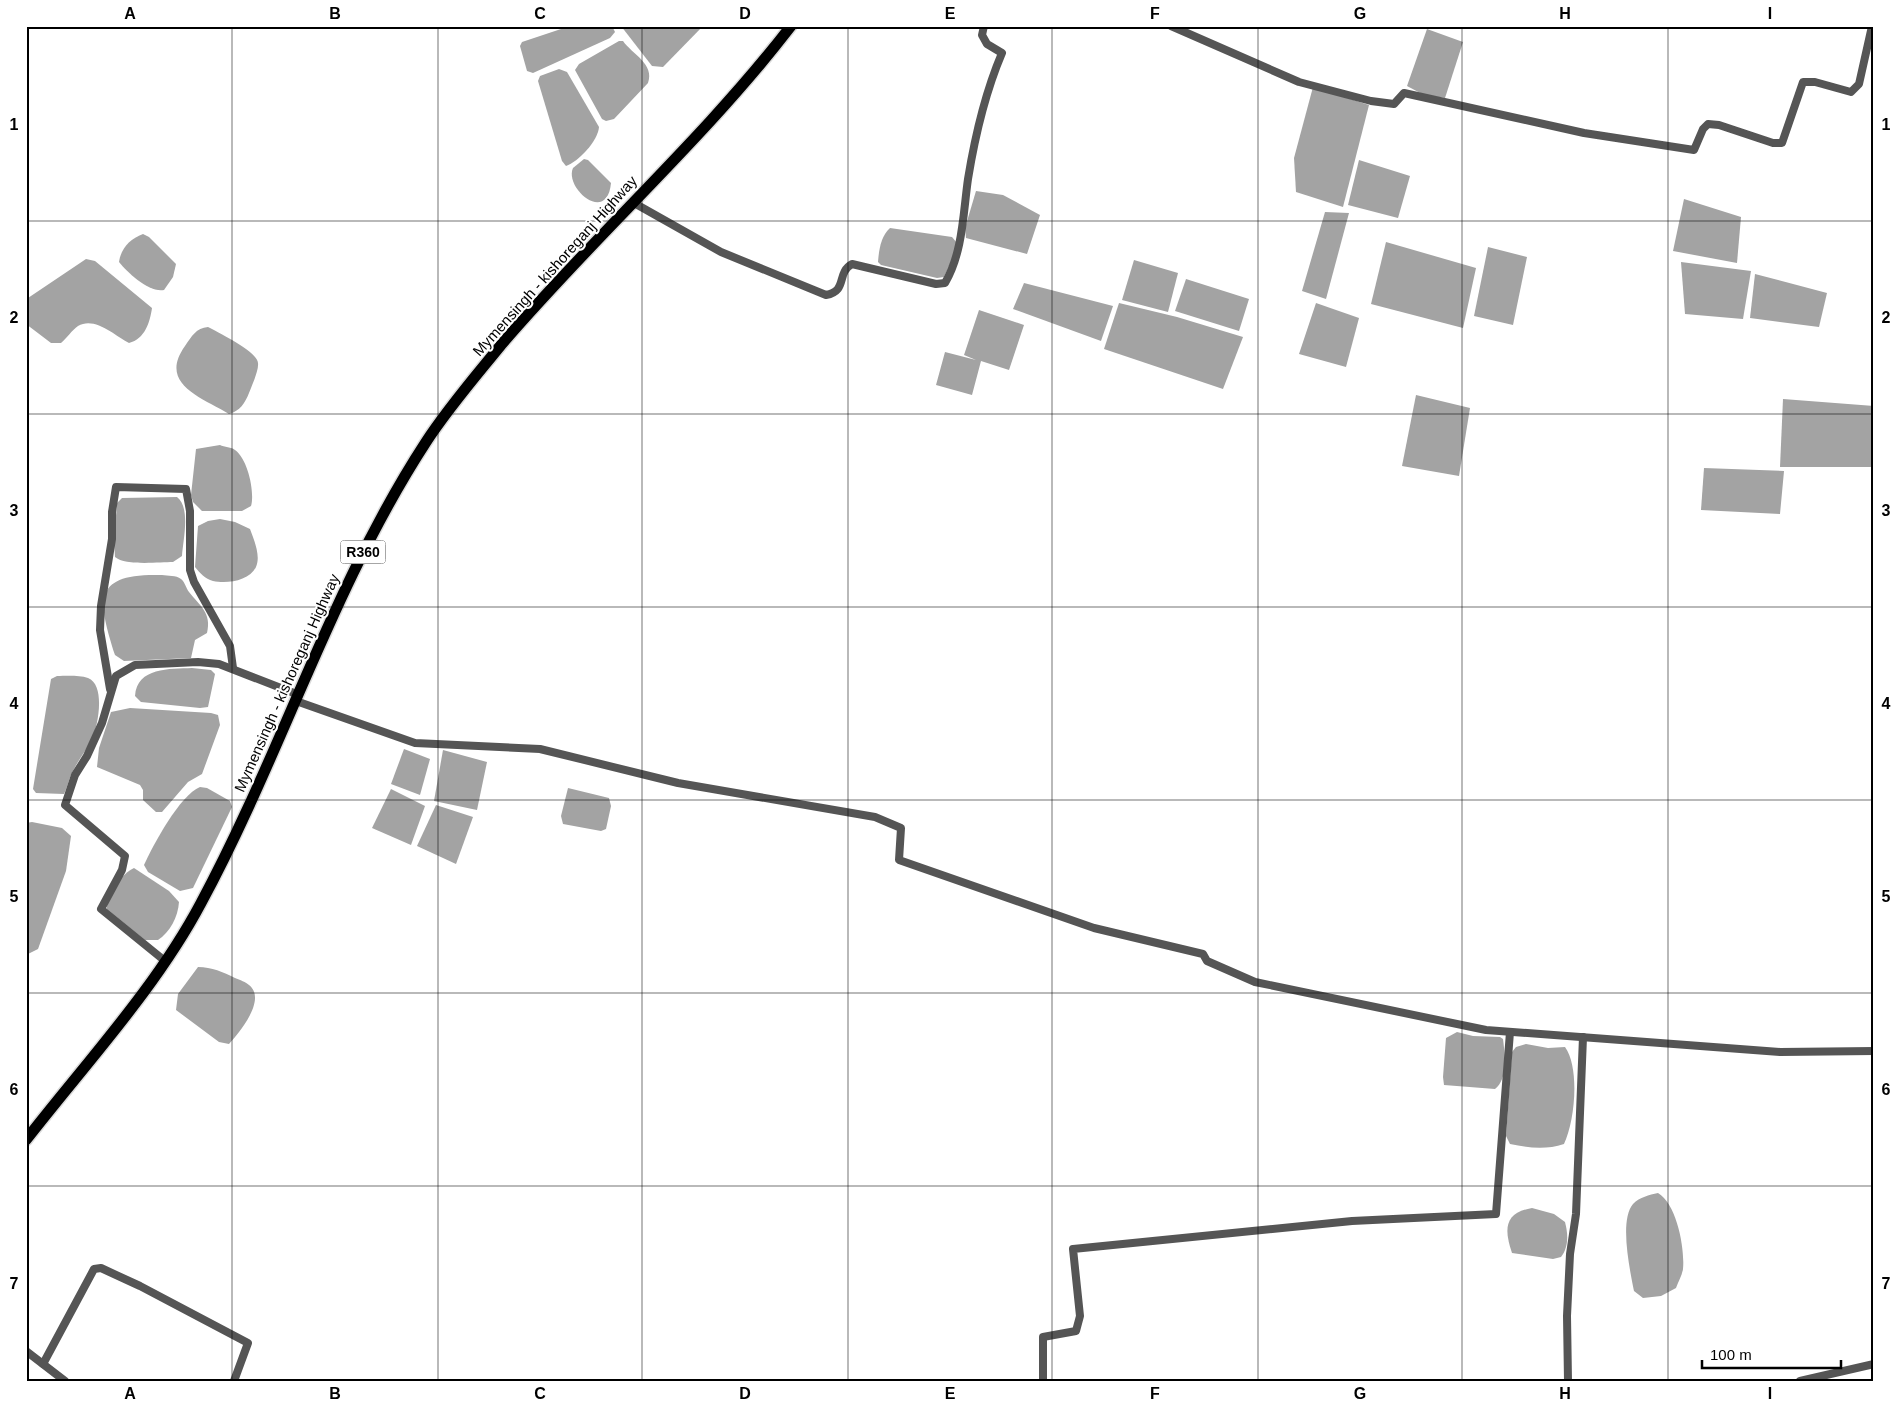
<svg xmlns="http://www.w3.org/2000/svg" width="1900" height="1407" font-family="Arial,sans-serif">
	<style>
		.water { fill: #a3a3a3 }
		.lines { fill: none; stroke-linecap: round; stroke-linejoin: round }
		.primary-casing { stroke: #dbdbdb; stroke-width: 14 }
		.street { stroke: #555; stroke-width: 8 }
		.primary { stroke: #000; stroke-width: 11 }
		.grid { fill: none; stroke: #000; stroke-width: 1; stroke-opacity: 0.55 }
		.labels { text-anchor: middle; stroke-width: 4; stroke-linejoin: round; paint-order: stroke }
		.shield { fill: #fff; stroke: #4c4c4c; stroke-width: 1 }
		.shield-label { font-size: 14px; font-weight: bold; fill: #000 }
		.street-label { font-size: 15px; fill: #000; stroke: #fff }
		.neatline { fill: none; stroke: #000; stroke-width: 2 }
		.grid-label { font-size: 16px; text-anchor: middle; font-weight: bold; fill: #000 }
	</style>
	<rect width="100%" height="100%" fill="#fff"/>
	<!-- water -->
	<g class="water">
		<polygon points="570,26 612,26 615,32 610,38 533,73 527,71 520,46 522,42"/>
		<polygon points="621,26 703,26 663,67 652,66"/>
		<polygon points="1427,29 1463,42 1445,98 1424,95 1407,86"/>
		<path d="M619,41H623C632,54 655,64 648,83L614,119L606,121L602,119L575,70L579,64Z"/>
		<path d="M559,69L567,72L599,127C598,141 578,162 566,166L562,161L538,81L540,76Z"/>
		<polygon points="1313,87 1369,105 1343,207 1296,192 1294,158"/>
		<path d="M584,159L588,160L611,183C607,225 564,188 573,168Z"/>
		<polygon points="1359,160 1410,176 1398,218 1348,205"/>
		<polygon points="976,191 1003,195 1040,215 1027,254 966,238 965,228"/>
		<polygon points="1684,199 1741,217 1737,263 1673,251"/>
		<polygon points="1325,212 1349,213 1326,299 1302,291"/>
		<path d="M890,228L952,237L957,243L954,255L944,277L937,278L881,265L878,262C879,249 881,236 890,228Z"/>
		<path d="M143,234L149,237L176,264L173,277L164,290C149,293 128,273 119,262C121,248 130,239 143,234Z"/>
		<polygon points="1386,242 1476,268 1463,328 1371,304"/>
		<polygon points="1488,247 1527,257 1513,325 1474,316"/>
		<path d="M86,259L95,261L152,308C150,322 145,339 129,343C115,336 95,316 78,326C72,330 67,338 61,343H51L26,324V301L28,298Z"/>
		<polygon points="1134,260 1178,273 1168,312 1122,300"/>
		<polygon points="1681,262 1751,271 1743,319 1685,314"/>
		<polygon points="1755,274 1827,293 1819,327 1750,318"/>
		<polygon points="1186,279 1249,299 1239,331 1175,311"/>
		<polygon points="1024,283 1113,306 1101,341 1013,309"/>
		<polygon points="1119,303 1177,317 1243,337 1223,389 1104,349"/>
		<polygon points="1316,303 1359,318 1346,367 1299,354"/>
		<polygon points="979,310 1024,325 1009,370 981,361 972,395 936,385 945,352 976,360 964,355"/>
		<path d="M208,327C219,333 257,351 258,363C259,370 252,385 249,393C245,403 240,411 229,414C201,397 158,384 185,346C192,336 196,328 208,327Z"/>
		<polygon points="1416,395 1470,408 1459,476 1402,466"/>
		<polygon points="1783,399 1874,406 1874,467 1780,467"/>
		<path d="M220,445C224,447 232,447 235,450C248,459 255,493 251,506L242,511H202L193,502L191,495L196,449Z"/>
		<polygon points="1704,468 1784,471 1780,514 1701,510"/>
		<path d="M177,497C191,508 183,540 182,556L173,562C159,562 125,566 115,557L114,541L117,503L122,498Z"/>
		<path d="M220,519L235,522L250,529C254,540 261,556 256,567C249,581 227,584 213,581C205,579 200,573 195,567L198,526L208,521Z"/>
		<path d="M162,575C168,576 176,575 181,579C185,582 186,588 189,592C200,606 212,613 207,633L195,640L191,658L124,661L115,655C98,600 91,573 162,575Z"/>
		<path d="M192,668L211,670L215,674L208,707L200,708L141,702L135,696C137,667 170,669 192,668Z"/>
		<path d="M57,676C66,676 79,675 88,678C106,685 98,726 92,739C87,749 79,759 74,769C69,777 68,786 64,794L36,793L33,789L51,679Z"/>
		<polygon points="130,708 211,713 218,715 220,725 202,774 188,782 162,812 156,812 143,800 143,790 140,785 97,767 99,748 111,712"/>
		<polygon points="404,749 430,759 420,795 391,784"/>
		<polygon points="443,750 487,762 477,810 434,801"/>
		<path d="M200,787L207,788L230,801L232,807L193,888L180,891L148,872L144,865C153,845 180,795 200,787Z"/>
		<polygon points="568,788 609,798 611,806 606,829 601,831 563,824 561,816"/>
		<polygon points="391,789 425,806 411,845 372,828"/>
		<polygon points="436,805 473,817 456,864 417,846"/>
		<polygon points="32,822 62,828 71,836 66,871 38,949 26,955 26,823"/>
		<path d="M134,868L169,891L179,902C178,917 170,932 158,940H145L107,909C106,896 122,873 134,868Z"/>
		<path d="M198,967C212,967 223,972 235,978C240,980 246,982 249,985C267,999 240,1032 229,1044L219,1042L176,1010L178,994Z"/>
		<path d="M1457,1032L1473,1036L1500,1037L1503,1039C1505,1055 1508,1079 1495,1089L1444,1085L1443,1077L1446,1038Z"/>
		<path d="M1526,1044L1548,1048L1565,1047C1580,1068 1575,1121 1564,1144C1546,1150 1529,1148 1510,1144L1506,1136L1512,1052L1516,1047Z"/>
		<path d="M1658,1193C1677,1204 1685,1249 1683,1269C1682,1276 1678,1282 1676,1288L1661,1296L1643,1298L1634,1291C1630,1271 1619,1220 1633,1204C1640,1197 1649,1195 1658,1193Z"/>
		<path d="M1532,1208L1554,1214L1565,1222C1568,1233 1569,1247 1561,1257L1553,1259L1512,1253C1504,1229 1504,1213 1532,1208Z"/>
	</g>
	<g class="lines">
		<defs>
			<path id="primary" d="M26,1140C85,1064 156,988 201,903C282,753 332,586 426,442C448,408 475,377 501,345C594,236 703,140 791,26"/>
		</defs>
		<!-- primary casing -->
		<use href="#primary" class="primary-casing"/>
		<!-- street -->
		<g class="street">
			<polyline points="1171,26 1299,82 1371,101 1394,104 1404,93 1584,133 1694,150 1703,129 1708,124 1719,125 1773,143 1782,143 1803,82 1815,82 1851,92 1859,84 1872,26"/>
			<path d="M634,203L721,252L826,295C848,291 836,273 852,264L936,284L945,283C963,252 963,214 968,179C975,136 985,93 1002,53L987,44L982,35L984,26"/>
			<polyline points="110,689 100,630 101,606 112,539 112,512 116,487 186,489 190,511 190,570 194,582 230,646 233,668"/>
			<polyline points="296,701 415,743 540,749 678,783 875,817 901,828 899,860 1094,928 1203,954 1207,961 1255,982 1486,1030 1780,1052 1874,1051"/>
			<polyline points="165,961 101,909 122,870 125,856 65,805 75,775 87,756 102,723 116,676 135,665 198,662 219,664 299,695"/>
			<polyline points="26,1351 65,1381"/>
			<polyline points="43,1364 94,1269 101,1268 140,1286 248,1343 234,1381"/>
			<polyline points="1043,1381 1043,1337 1076,1331 1080,1316 1073,1249 1352,1221 1496,1214 1510,1032"/>
			<polyline points="1568,1381 1567,1316 1570,1254 1576,1214 1583,1037"/>
			<polyline points="1800,1381 1874,1364"/>
		</g>
		<!-- primary -->
		<use href="#primary" class="primary"/>
	</g>
	<!-- grid -->
	<path class="grid" d="M232,26V1381M438,26V1381M642,26V1381M848,26V1381M1052,26V1381M1258,26V1381M1462,26V1381M1668,26V1381M26,221H1874M26,414H1874M26,607H1874M26,800H1874M26,993H1874M26,1186H1874"/>
	<g class="labels">
		<!-- shield labels -->
		<rect class="shield" x="340.5" y="540.5" width="45" height="23" rx="4"/>
		<g class="shield-label">
			<text x="363" y="557">R360</text>
		</g>
		<!-- street labels -->
		<g class="street-label">
			<text transform="translate(555 266) rotate(-48)" y="5">Mymensingh - kishoreganj Highway</text>
			<text transform="translate(287 683) rotate(-66)" y="5">Mymensingh - kishoreganj Highway</text>
		</g>
	</g>
	<!-- border -->
	<rect width="1900" height="1407" fill="none" stroke="#ffffff" stroke-width="55"/>
	<!-- scale -->
	<path d="M1702 1360v8h139v-8" fill="none" stroke="#000000" stroke-width="2.5"/>
	<text x="1710" y="1360" font-size="15" fill="#000000" stroke="#ffffff" stroke-width="4" paint-order="stroke">100 m</text>
	<rect x="28" y="28" width="1844" height="1352" class="neatline"/>
	<g class="grid-label">
		<text x="130" y="19">A</text>
		<text x="335" y="19">B</text>
		<text x="540" y="19">C</text>
		<text x="745" y="19">D</text>
		<text x="950" y="19">E</text>
		<text x="1155" y="19">F</text>
		<text x="1360" y="19">G</text>
		<text x="1565" y="19">H</text>
		<text x="1770" y="19">I</text>
		<text x="14" y="130">1</text>
		<text x="1886" y="130">1</text>
		<text x="14" y="323">2</text>
		<text x="1886" y="323">2</text>
		<text x="14" y="516">3</text>
		<text x="1886" y="516">3</text>
		<text x="14" y="709">4</text>
		<text x="1886" y="709">4</text>
		<text x="14" y="902">5</text>
		<text x="1886" y="902">5</text>
		<text x="14" y="1095">6</text>
		<text x="1886" y="1095">6</text>
		<text x="14" y="1289">7</text>
		<text x="1886" y="1289">7</text>
		<text x="130" y="1399">A</text>
		<text x="335" y="1399">B</text>
		<text x="540" y="1399">C</text>
		<text x="745" y="1399">D</text>
		<text x="950" y="1399">E</text>
		<text x="1155" y="1399">F</text>
		<text x="1360" y="1399">G</text>
		<text x="1565" y="1399">H</text>
		<text x="1770" y="1399">I</text>
	</g>
</svg>
